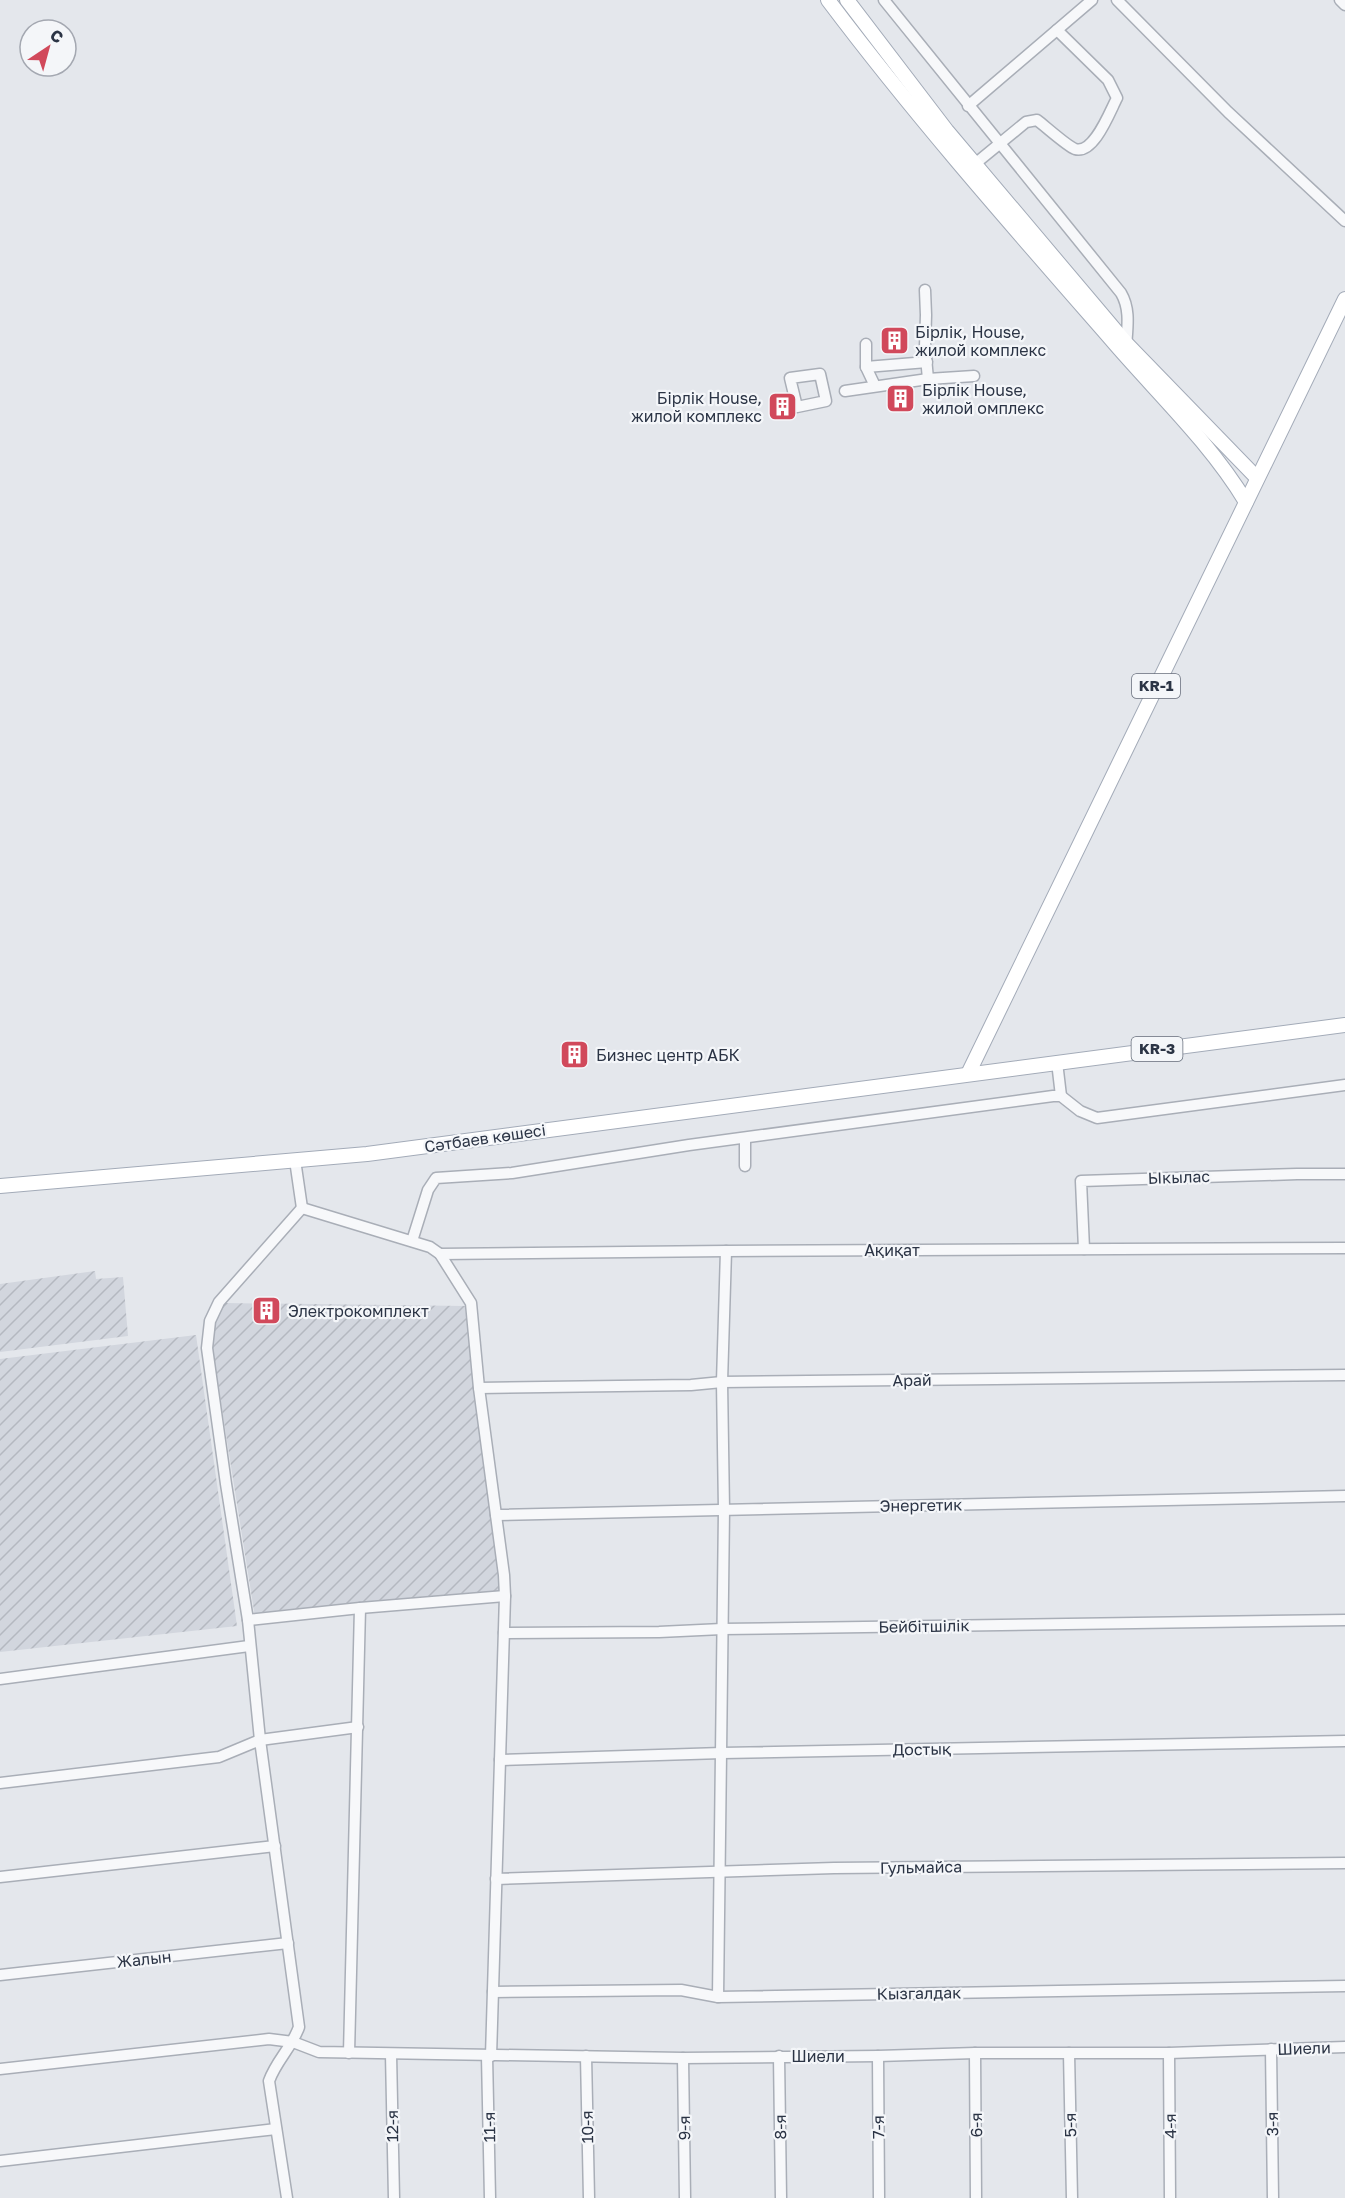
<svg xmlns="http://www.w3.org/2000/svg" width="1345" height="2198" font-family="'Golos Text',sans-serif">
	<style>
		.industrial { fill: url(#industrial-furrows) }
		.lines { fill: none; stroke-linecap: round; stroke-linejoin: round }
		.minor-casing { stroke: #a9aeb7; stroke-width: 13 }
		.major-casing { stroke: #a3abb8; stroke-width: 16 }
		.minor { stroke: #f7f8fa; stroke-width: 10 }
		.major { stroke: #fff; stroke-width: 14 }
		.labels { text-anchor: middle; stroke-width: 4.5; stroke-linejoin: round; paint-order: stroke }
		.shield { fill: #f4f6f9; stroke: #676e7b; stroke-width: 1.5 }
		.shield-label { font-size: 15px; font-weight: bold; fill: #2b3445 }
		.poi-label { font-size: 16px; fill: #2b3445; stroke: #f4f6f9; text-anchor: start }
		.street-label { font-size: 16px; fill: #2b3445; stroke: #f4f6f9 }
	</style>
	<defs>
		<pattern id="industrial-furrows" width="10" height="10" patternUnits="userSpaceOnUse" patternTransform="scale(1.5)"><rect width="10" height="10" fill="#d2d6de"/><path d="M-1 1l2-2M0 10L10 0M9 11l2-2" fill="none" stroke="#b4b8c0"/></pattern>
	</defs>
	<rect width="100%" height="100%" fill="#e4e7ec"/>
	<!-- industrial -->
	<g class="industrial">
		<polygon points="95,1271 96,1279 123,1277 128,1336 0,1352 0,1284"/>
		<polygon points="225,1303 465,1306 474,1390 501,1577 501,1595 255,1617 212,1347 215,1323"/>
		<polygon points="196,1335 237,1626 0,1652 0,1359"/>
	</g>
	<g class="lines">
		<defs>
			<g id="minor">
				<path d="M884,0L1121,293C1131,310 1127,329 1126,348"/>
				<polyline points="1117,0 1228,112 1345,221"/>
				<polyline points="1340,0 1345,5"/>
				<polyline points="968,106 1092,0"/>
				<path d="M970,168L1026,122L1037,120C1045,126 1067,146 1075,149C1094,155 1110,111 1117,98L1108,80L1057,30"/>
				<polyline points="925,290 926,315 925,347 928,379 974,376"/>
				<polyline points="866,344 866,367 875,386"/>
				<polyline points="866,367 927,362"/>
				<polygon points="820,374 826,401 797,407 790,378"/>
				<polyline points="845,391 928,379"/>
				<polyline points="1057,1062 1061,1096"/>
				<polyline points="745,1139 745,1166"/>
				<polyline points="295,1160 302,1208"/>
				<polyline points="302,1208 430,1247 440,1254 471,1303 479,1388 504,1575 505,1596 491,2056"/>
				<polyline points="412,1241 428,1190 436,1178 512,1173 689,1145 1053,1096 1061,1096 1080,1111 1097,1118 1345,1085"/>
				<polyline points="1084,1249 1081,1181 1297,1174 1345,1174"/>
				<polyline points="440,1254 726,1251 1345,1248"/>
				<polyline points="479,1388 691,1385 722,1382 1345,1375"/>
				<polyline points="496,1515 1345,1496"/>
				<polyline points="248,1620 360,1608 505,1596"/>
				<polyline points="504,1633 659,1632 722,1629 1345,1620"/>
				<polyline points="0,1679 249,1646"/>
				<polyline points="500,1760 722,1753 1345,1741"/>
				<polyline points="0,1783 219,1757 260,1740 358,1727"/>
				<polyline points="0,1877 275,1846"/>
				<polyline points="496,1879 834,1868 1345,1863"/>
				<polyline points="0,1975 288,1943"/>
				<polyline points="493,1992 681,1990 718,1997 1345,1986"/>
				<polyline points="718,1997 724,1510 722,1382 726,1251"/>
				<polyline points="1271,2049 1273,2198"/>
				<polyline points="349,2053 360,1608"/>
				<polyline points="975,2053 976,2198"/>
				<polyline points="1069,2053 1072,2198"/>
				<polyline points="1169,2053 1170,2198"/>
				<polyline points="391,2054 394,2198"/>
				<polyline points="487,2056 490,2198"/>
				<polyline points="586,2056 589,2198"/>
				<polyline points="779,2056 781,2198"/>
				<polyline points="878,2056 879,2198"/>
				<polyline points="683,2058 685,2198"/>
				<polyline points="0,2069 269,2039 293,2042 319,2052 683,2058 878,2056 975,2053 1169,2053 1345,2047"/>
				<polyline points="0,2161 276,2129"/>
				<path d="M287,2198L269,2081C276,2061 292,2047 299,2027L260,1740L248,1620L226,1484L207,1348L210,1321L219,1302L302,1208"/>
			</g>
			<g id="major">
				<path d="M828,0C916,117 1014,228 1110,338C1156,392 1209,441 1246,502"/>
				<polyline points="847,0 947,131 1126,343 1257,478"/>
				<polyline points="968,1074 1345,299"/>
				<polyline points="0,1186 367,1154 1345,1025"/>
			</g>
		</defs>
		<!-- minor casing -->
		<use href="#minor" class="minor-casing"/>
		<!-- major casing -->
		<use href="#major" class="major-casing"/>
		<!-- minor -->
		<use href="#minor" class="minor"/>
		<!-- major -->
		<use href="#major" class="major"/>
	</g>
	<!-- icons -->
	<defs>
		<symbol id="building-square" viewBox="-11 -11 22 22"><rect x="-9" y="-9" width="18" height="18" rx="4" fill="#d1495b" stroke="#f4f6f9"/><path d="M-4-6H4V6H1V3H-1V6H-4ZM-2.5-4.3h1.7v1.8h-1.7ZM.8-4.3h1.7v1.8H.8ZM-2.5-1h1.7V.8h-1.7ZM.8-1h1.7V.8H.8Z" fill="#fff"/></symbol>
	</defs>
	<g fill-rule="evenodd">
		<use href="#building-square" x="878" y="324" width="33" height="33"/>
		<use href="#building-square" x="884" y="382" width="33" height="33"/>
		<use href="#building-square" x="766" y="390" width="33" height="33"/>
		<use href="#building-square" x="558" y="1038" width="33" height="33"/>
		<use href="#building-square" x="250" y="1294" width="33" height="33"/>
	</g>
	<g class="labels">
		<!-- shield labels -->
		<g class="shield">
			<rect x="1132" y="674" width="48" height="24" rx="4.5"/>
			<rect x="1131.5" y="1037" width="51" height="24" rx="4.5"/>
		</g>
		<g class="shield-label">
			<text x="1156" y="691">KR-1</text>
			<text x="1157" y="1054">KR-3</text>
		</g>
		<!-- poi labels -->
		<g class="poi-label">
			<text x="915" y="338">Бірлік, House,<tspan x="915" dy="18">жилой комплекс</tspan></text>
			<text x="922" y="396">Бірлік House,<tspan x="922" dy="18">жилой омплекс</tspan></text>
			<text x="762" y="404" text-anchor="end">Бірлік House,<tspan x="762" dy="18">жилой комплекс</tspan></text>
			<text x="596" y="1061">Бизнес центр АБК</text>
			<text x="288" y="1317">Электрокомплект</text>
		</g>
		<!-- street labels -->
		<g class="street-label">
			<text transform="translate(485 1138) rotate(-8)" y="6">Сәтбаев көшесі</text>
			<text transform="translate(1179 1177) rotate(-2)" y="6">Ыкылас</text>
			<text x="892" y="1256">Ақиқат</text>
			<text transform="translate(912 1380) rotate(-1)" y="6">Арай</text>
			<text transform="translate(921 1505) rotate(-1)" y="6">Энергетик</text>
			<text transform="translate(924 1626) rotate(-1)" y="6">Бейбітшілік</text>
			<text transform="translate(922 1749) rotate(-1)" y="6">Достық</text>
			<text transform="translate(921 1867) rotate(-1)" y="6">Гульмайса</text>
			<text transform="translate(144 1959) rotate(-6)" y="6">Жалын</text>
			<text transform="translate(919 1993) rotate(-1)" y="6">Кызгалдак</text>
			<text transform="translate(1304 2048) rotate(-2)" y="6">Шиели</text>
			<text x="818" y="2062">Шиели</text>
			<text transform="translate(1272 2124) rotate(-91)" y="6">3-я</text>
			<text transform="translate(976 2125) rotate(-91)" y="6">6-я</text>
			<text transform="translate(1070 2125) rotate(-91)" y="6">5-я</text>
			<text transform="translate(392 2126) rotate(-91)" y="6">12-я</text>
			<text transform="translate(1170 2126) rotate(-91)" y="6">4-я</text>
			<text transform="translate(489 2127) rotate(-91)" y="6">11-я</text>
			<text transform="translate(587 2127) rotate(-91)" y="6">10-я</text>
			<text transform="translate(780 2127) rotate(-91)" y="6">8-я</text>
			<text transform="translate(878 2127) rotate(-91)" y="6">7-я</text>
			<text transform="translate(684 2128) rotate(-91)" y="6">9-я</text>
		</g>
	</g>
	<!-- north arrow -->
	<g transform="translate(48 48) rotate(36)"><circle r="28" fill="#f4f6f9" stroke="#a4a8b1" stroke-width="1.5"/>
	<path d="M0-4.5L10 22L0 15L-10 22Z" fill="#d1495b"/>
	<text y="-9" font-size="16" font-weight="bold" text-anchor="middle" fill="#2b3445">С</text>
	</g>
</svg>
